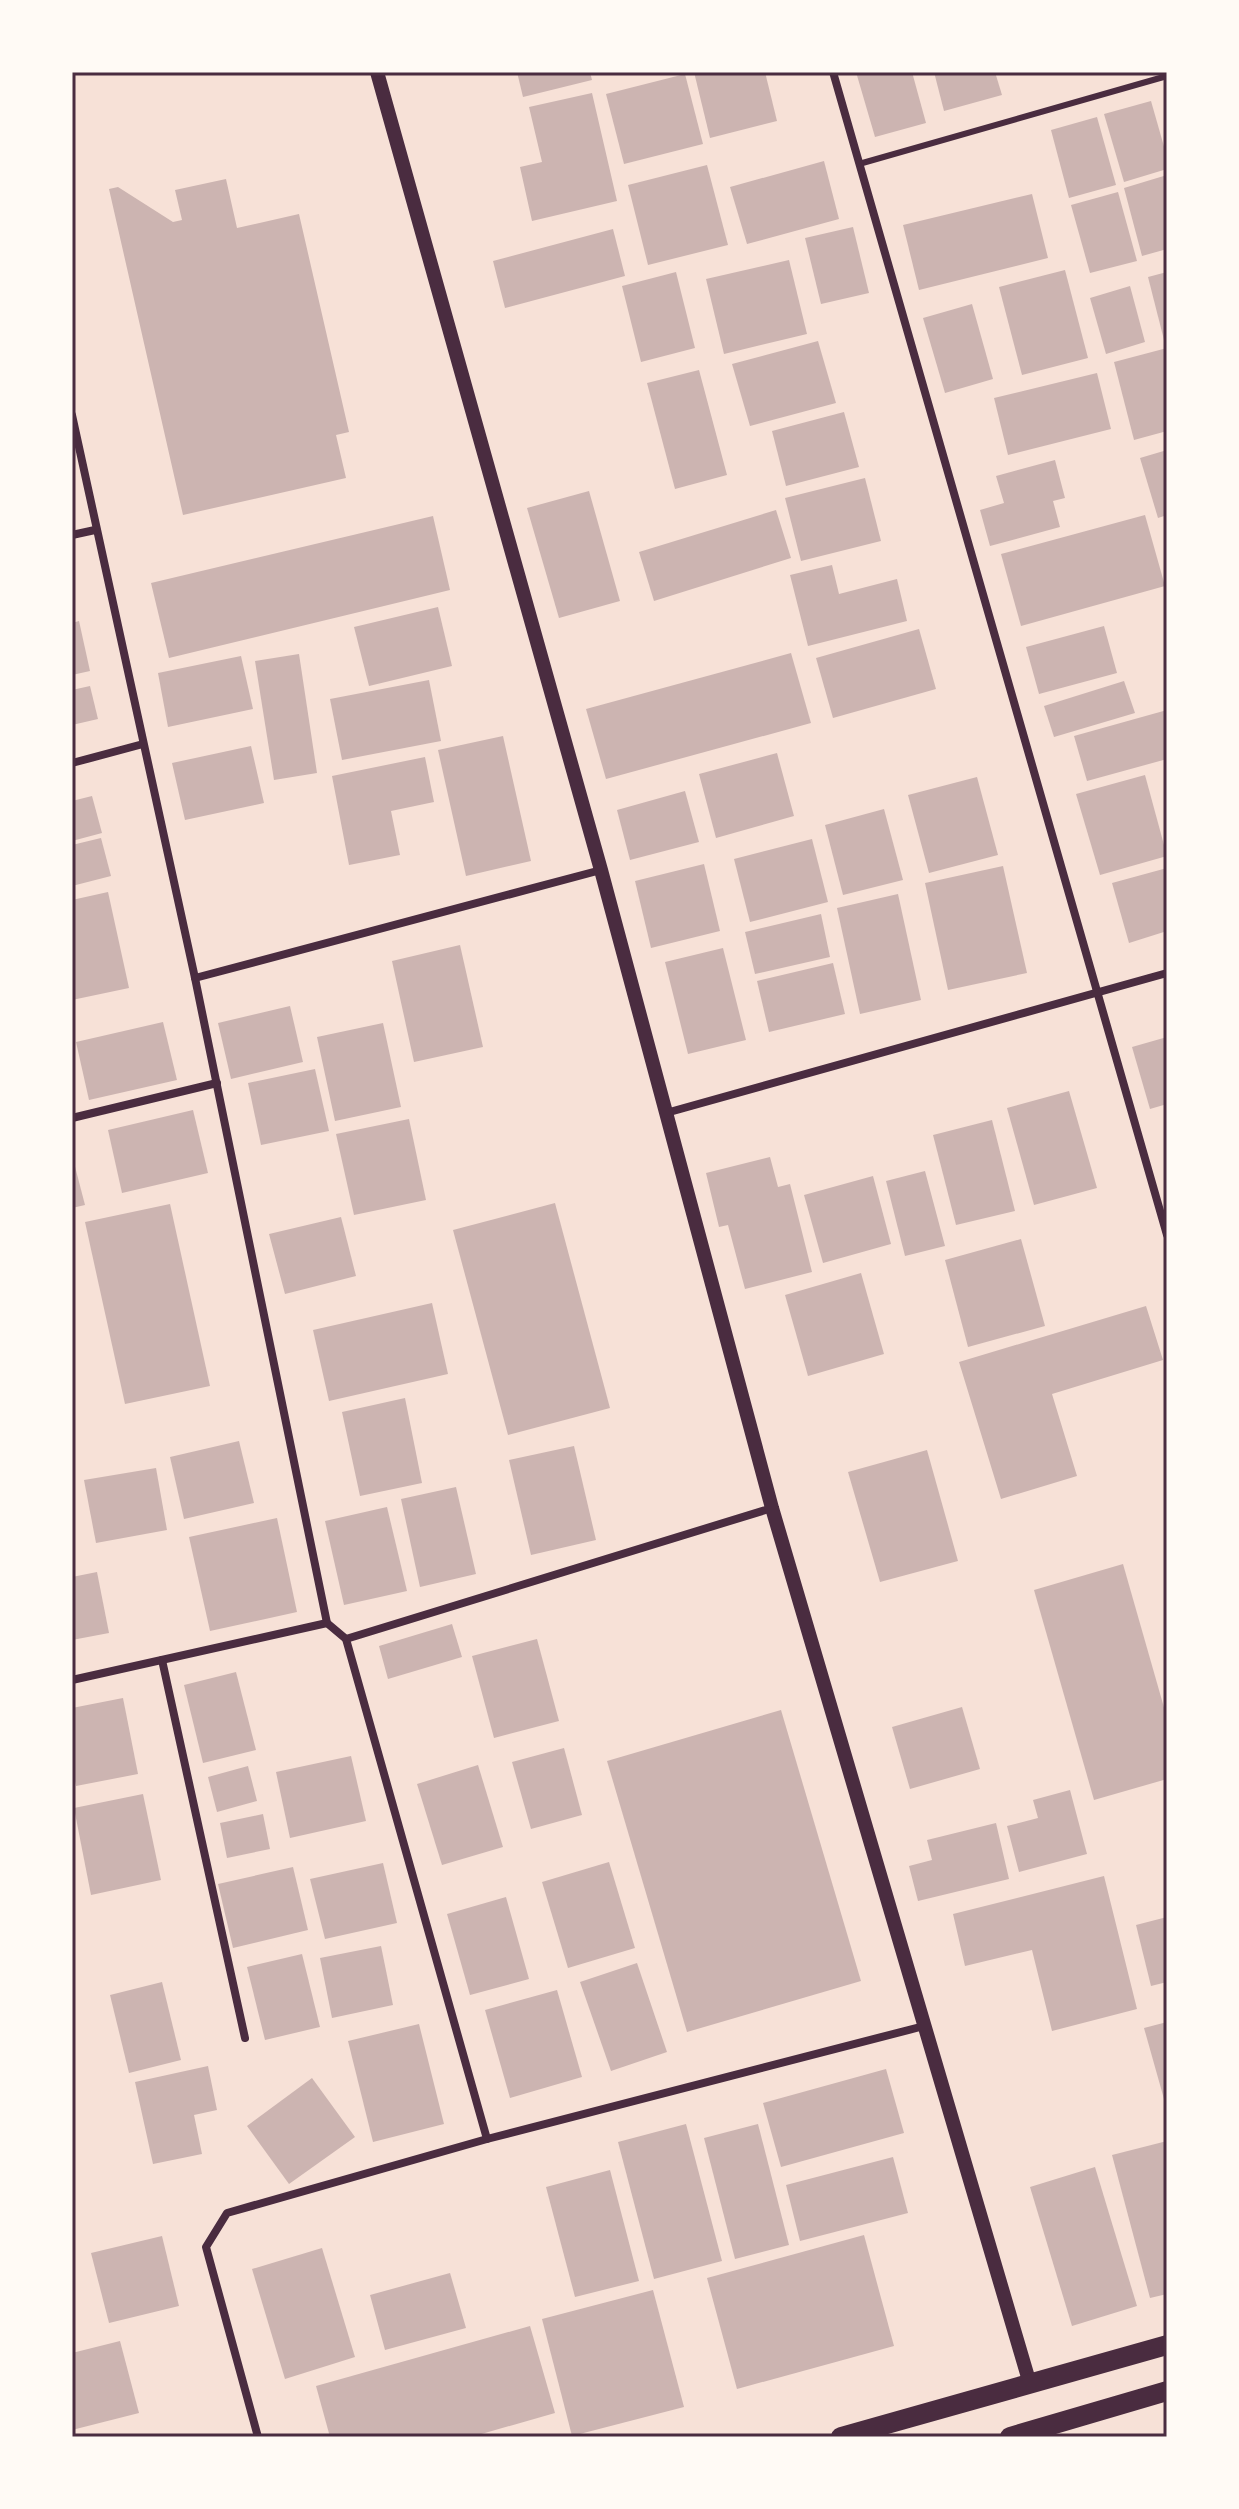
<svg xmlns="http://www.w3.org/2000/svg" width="1239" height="2509" font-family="Mulish,sans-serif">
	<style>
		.building { fill: #ccb4b1 }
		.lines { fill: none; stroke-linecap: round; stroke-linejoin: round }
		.service { stroke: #4a2c40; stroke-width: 6 }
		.minor { stroke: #4a2c40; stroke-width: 8 }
		.tertiary { stroke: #4a2c40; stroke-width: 14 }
		.primary { stroke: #4a2c40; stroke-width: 20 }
		.neatline { fill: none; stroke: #4a2c40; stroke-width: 3 }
	</style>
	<rect width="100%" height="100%" fill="#f7e1d7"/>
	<!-- building -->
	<g class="building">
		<polygon points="517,72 590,72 592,80 523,97"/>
		<polygon points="694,72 765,72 777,121 710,138"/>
		<polygon points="856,72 912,72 926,123 875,137"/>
		<polygon points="934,72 995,72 1002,95 944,111"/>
		<polygon points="685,74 703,144 624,164 606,94"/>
		<polygon points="592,93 617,201 532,221 520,167 542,162 529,107"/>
		<polygon points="1151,101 1167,157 1167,169 1124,182 1104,114"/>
		<polygon points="1097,117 1116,185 1069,198 1051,130"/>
		<polygon points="824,161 839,219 747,244 730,187"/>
		<polygon points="707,165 728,245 648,265 628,185"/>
		<polygon points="1167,175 1167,249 1142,256 1124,188"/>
		<polygon points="226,179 237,228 299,214 349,432 336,435 346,478 183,515 109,189 118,187 173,222 182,220 175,190"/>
		<polygon points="1118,192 1137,261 1090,273 1071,205"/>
		<polygon points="1032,194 1048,258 919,290 903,225"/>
		<polygon points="853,227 869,293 821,304 805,238"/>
		<polygon points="613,229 625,276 505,308 493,261"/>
		<polygon points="789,260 807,334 724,354 706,279"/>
		<polygon points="1065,270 1088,358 1022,375 999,287"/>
		<polygon points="676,272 695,348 641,362 622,286"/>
		<polygon points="1167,272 1167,339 1164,340 1148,277"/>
		<polygon points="1130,286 1145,342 1106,354 1090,298"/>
		<polygon points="972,304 993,379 945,393 923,318"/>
		<polygon points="818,341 836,403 750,426 732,364"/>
		<polygon points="1167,348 1167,431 1134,440 1114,362"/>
		<polygon points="699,370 727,475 675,489 647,383"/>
		<polygon points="1097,373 1111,429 1008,455 994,398"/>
		<polygon points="844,412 859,467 786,486 772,431"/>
		<polygon points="1167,450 1167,515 1158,518 1140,458"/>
		<polygon points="1055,460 1065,498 1053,501 1060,527 990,546 980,510 1004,503 996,476"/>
		<polygon points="865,478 881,541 801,561 785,498"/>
		<polygon points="589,491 620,601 559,618 527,508"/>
		<polygon points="776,510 791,558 654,601 639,552"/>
		<polygon points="1145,515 1165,586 1021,626 1001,554"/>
		<polygon points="433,516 450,590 169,658 151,583"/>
		<polygon points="832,565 839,594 897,579 907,621 808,646 790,575"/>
		<polygon points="438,607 452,666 369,686 354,627"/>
		<polygon points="79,621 90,671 72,675 72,623"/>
		<polygon points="1104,626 1117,673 1039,694 1026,647"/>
		<polygon points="919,629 936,689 833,718 816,658"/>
		<polygon points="791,653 811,723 606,779 586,709"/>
		<polygon points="299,654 317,773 274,780 255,661"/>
		<polygon points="241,656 253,709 168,727 158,673"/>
		<polygon points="429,680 441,741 342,760 330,699"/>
		<polygon points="1124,681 1135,713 1054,737 1044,706"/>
		<polygon points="90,686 98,719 72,725 72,690"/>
		<polygon points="1167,710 1167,759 1087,781 1074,736"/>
		<polygon points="503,736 531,861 466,876 438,750"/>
		<polygon points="251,746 264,803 185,820 172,763"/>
		<polygon points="777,753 794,816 716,838 699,774"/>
		<polygon points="425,757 434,802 391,811 400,855 349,865 332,776"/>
		<polygon points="1145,775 1167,856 1100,875 1076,794"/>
		<polygon points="977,777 998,855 929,873 908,795"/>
		<polygon points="685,791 699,842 630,860 617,810"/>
		<polygon points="92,796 102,833 72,841 72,801"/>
		<polygon points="884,809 903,880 843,895 825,825"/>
		<polygon points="101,838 111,876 72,886 72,845"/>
		<polygon points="812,839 828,902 750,922 734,859"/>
		<polygon points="704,864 720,931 651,948 635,881"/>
		<polygon points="1003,866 1027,973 948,990 925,883"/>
		<polygon points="1167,868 1167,931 1129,943 1112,883"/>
		<polygon points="108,892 129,988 72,1000 72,900"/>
		<polygon points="898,894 921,1000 860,1014 837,908"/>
		<polygon points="821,914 830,957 755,974 745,932"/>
		<polygon points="460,945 483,1047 414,1062 392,961"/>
		<polygon points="723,948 746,1040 688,1054 665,962"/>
		<polygon points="833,963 845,1014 769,1032 757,981"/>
		<polygon points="290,1006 303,1062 231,1079 218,1023"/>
		<polygon points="163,1022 177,1080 89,1100 76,1042"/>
		<polygon points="383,1023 401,1107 335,1121 317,1037"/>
		<polygon points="1167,1037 1167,1104 1150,1109 1132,1047"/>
		<polygon points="315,1069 329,1131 261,1145 248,1083"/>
		<polygon points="1069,1091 1097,1188 1034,1205 1007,1108"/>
		<polygon points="193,1110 208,1173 122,1193 108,1130"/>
		<polygon points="409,1119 426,1200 354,1215 336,1134"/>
		<polygon points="992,1120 1015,1211 956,1225 933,1135"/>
		<polygon points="72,1155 85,1205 72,1208"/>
		<polygon points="770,1157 778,1187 790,1184 812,1272 745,1289 728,1225 719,1227 706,1173"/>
		<polygon points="925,1171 945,1246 905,1256 886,1181"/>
		<polygon points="873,1176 891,1244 823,1263 804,1195"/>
		<polygon points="555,1203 610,1408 508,1435 453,1230"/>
		<polygon points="170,1204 210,1386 125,1404 85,1222"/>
		<polygon points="341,1217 356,1276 285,1294 269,1234"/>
		<polygon points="1021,1239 1045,1326 968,1347 945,1260"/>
		<polygon points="861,1273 884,1354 808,1376 785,1295"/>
		<polygon points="432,1303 448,1374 329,1401 313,1330"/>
		<polygon points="1146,1306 1163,1360 1052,1394 1077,1476 1001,1499 959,1362"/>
		<polygon points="405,1398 422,1483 360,1496 342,1412"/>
		<polygon points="239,1441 254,1503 184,1519 170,1457"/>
		<polygon points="574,1446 596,1540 531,1555 509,1460"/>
		<polygon points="927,1450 958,1561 880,1582 848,1472"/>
		<polygon points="156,1468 167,1530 96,1543 84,1480"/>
		<polygon points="456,1487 476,1574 420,1587 401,1499"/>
		<polygon points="387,1507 407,1591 344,1605 325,1521"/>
		<polygon points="277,1518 297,1612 210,1631 189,1537"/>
		<polygon points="1123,1564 1167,1718 1167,1779 1094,1800 1034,1590"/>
		<polygon points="97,1572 109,1633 72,1640 72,1577"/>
		<polygon points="452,1624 462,1657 388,1679 379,1646"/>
		<polygon points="537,1639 559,1721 494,1738 472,1656"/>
		<polygon points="236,1672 256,1750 203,1763 184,1685"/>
		<polygon points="123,1698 138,1774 76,1786 72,1767 72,1708"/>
		<polygon points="962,1707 980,1769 910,1789 892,1727"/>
		<polygon points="781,1710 861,1981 687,2032 607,1761"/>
		<polygon points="564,1748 582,1815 531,1829 512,1762"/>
		<polygon points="351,1756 366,1821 290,1838 276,1772"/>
		<polygon points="478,1765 503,1847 442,1865 417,1784"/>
		<polygon points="248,1766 257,1801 217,1812 208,1777"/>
		<polygon points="1070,1790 1087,1854 1019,1872 1007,1826 1038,1818 1033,1800"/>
		<polygon points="143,1794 161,1880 91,1895 74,1808"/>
		<polygon points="263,1814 270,1849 227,1858 220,1823"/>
		<polygon points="996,1823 1009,1879 918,1901 909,1866 932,1860 927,1840"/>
		<polygon points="609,1862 635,1948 568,1968 542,1882"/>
		<polygon points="383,1863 397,1923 325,1939 310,1879"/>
		<polygon points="293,1867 308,1930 233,1948 218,1884"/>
		<polygon points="1104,1876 1137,2009 1052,2031 1032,1950 965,1966 953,1914"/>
		<polygon points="506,1897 529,1979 470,1995 447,1914"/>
		<polygon points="1167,1917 1167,1982 1151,1986 1136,1925"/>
		<polygon points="381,1946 393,2005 332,2018 320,1958"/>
		<polygon points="302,1954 320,2027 265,2040 247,1967"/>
		<polygon points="637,1963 667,2052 611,2071 580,1982"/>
		<polygon points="162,1982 181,2060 129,2073 110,1995"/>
		<polygon points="557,1990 582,2077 510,2098 485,2010"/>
		<polygon points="1167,2022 1167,2098 1164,2099 1144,2028"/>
		<polygon points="419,2024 444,2124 373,2142 348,2041"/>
		<polygon points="208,2066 217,2110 194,2115 202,2154 153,2164 135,2082"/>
		<polygon points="886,2069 904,2133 781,2167 763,2103"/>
		<polygon points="312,2078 355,2137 289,2184 247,2126"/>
		<polygon points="686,2124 722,2261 654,2279 618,2142"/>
		<polygon points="758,2124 789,2245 735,2259 704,2138"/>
		<polygon points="1167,2141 1167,2294 1150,2298 1112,2155"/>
		<polygon points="893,2157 908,2213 800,2241 786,2185"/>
		<polygon points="1095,2167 1137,2306 1072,2326 1030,2187"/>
		<polygon points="610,2170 639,2281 575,2297 546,2187"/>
		<polygon points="864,2235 894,2346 737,2389 707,2278"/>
		<polygon points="162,2236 179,2306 109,2323 91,2253"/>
		<polygon points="322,2248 355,2357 285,2379 252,2269"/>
		<polygon points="450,2273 466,2328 385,2350 370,2295"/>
		<polygon points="653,2290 684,2407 572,2436 542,2319"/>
		<polygon points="530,2326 555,2413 471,2437 330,2437 316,2386"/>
		<polygon points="120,2341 139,2413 72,2430 72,2353"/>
	</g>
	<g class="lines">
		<!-- service -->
		<polyline class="service" points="859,164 1167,76"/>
		<!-- minor -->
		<g class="minor">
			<polyline points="833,72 1167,1235"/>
			<polyline points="72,415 195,978 327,1623 346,1639 487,2139"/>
			<polyline points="72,535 95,530"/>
			<polyline points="72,763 143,744"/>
			<polyline points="195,978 601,870"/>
			<polyline points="666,1113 1167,973"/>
			<polyline points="72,1118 217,1083"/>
			<polyline points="346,1639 772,1508"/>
			<polyline points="162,1660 245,2038"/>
			<polyline points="72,1680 327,1623"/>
			<polyline points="258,2437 206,2247 227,2213 487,2139 924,2026"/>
		</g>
		<!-- tertiary -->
		<polyline class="tertiary" points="377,72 601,870 772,1508 1030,2384"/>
		<!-- primary -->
		<g class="primary">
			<polyline points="841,2437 1167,2345"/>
			<polyline points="1010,2437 1167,2391"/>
		</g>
	</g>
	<!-- border -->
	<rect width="1239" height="2509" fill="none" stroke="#fffaf5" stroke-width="148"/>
	<rect x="74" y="74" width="1091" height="2361" class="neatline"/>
</svg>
